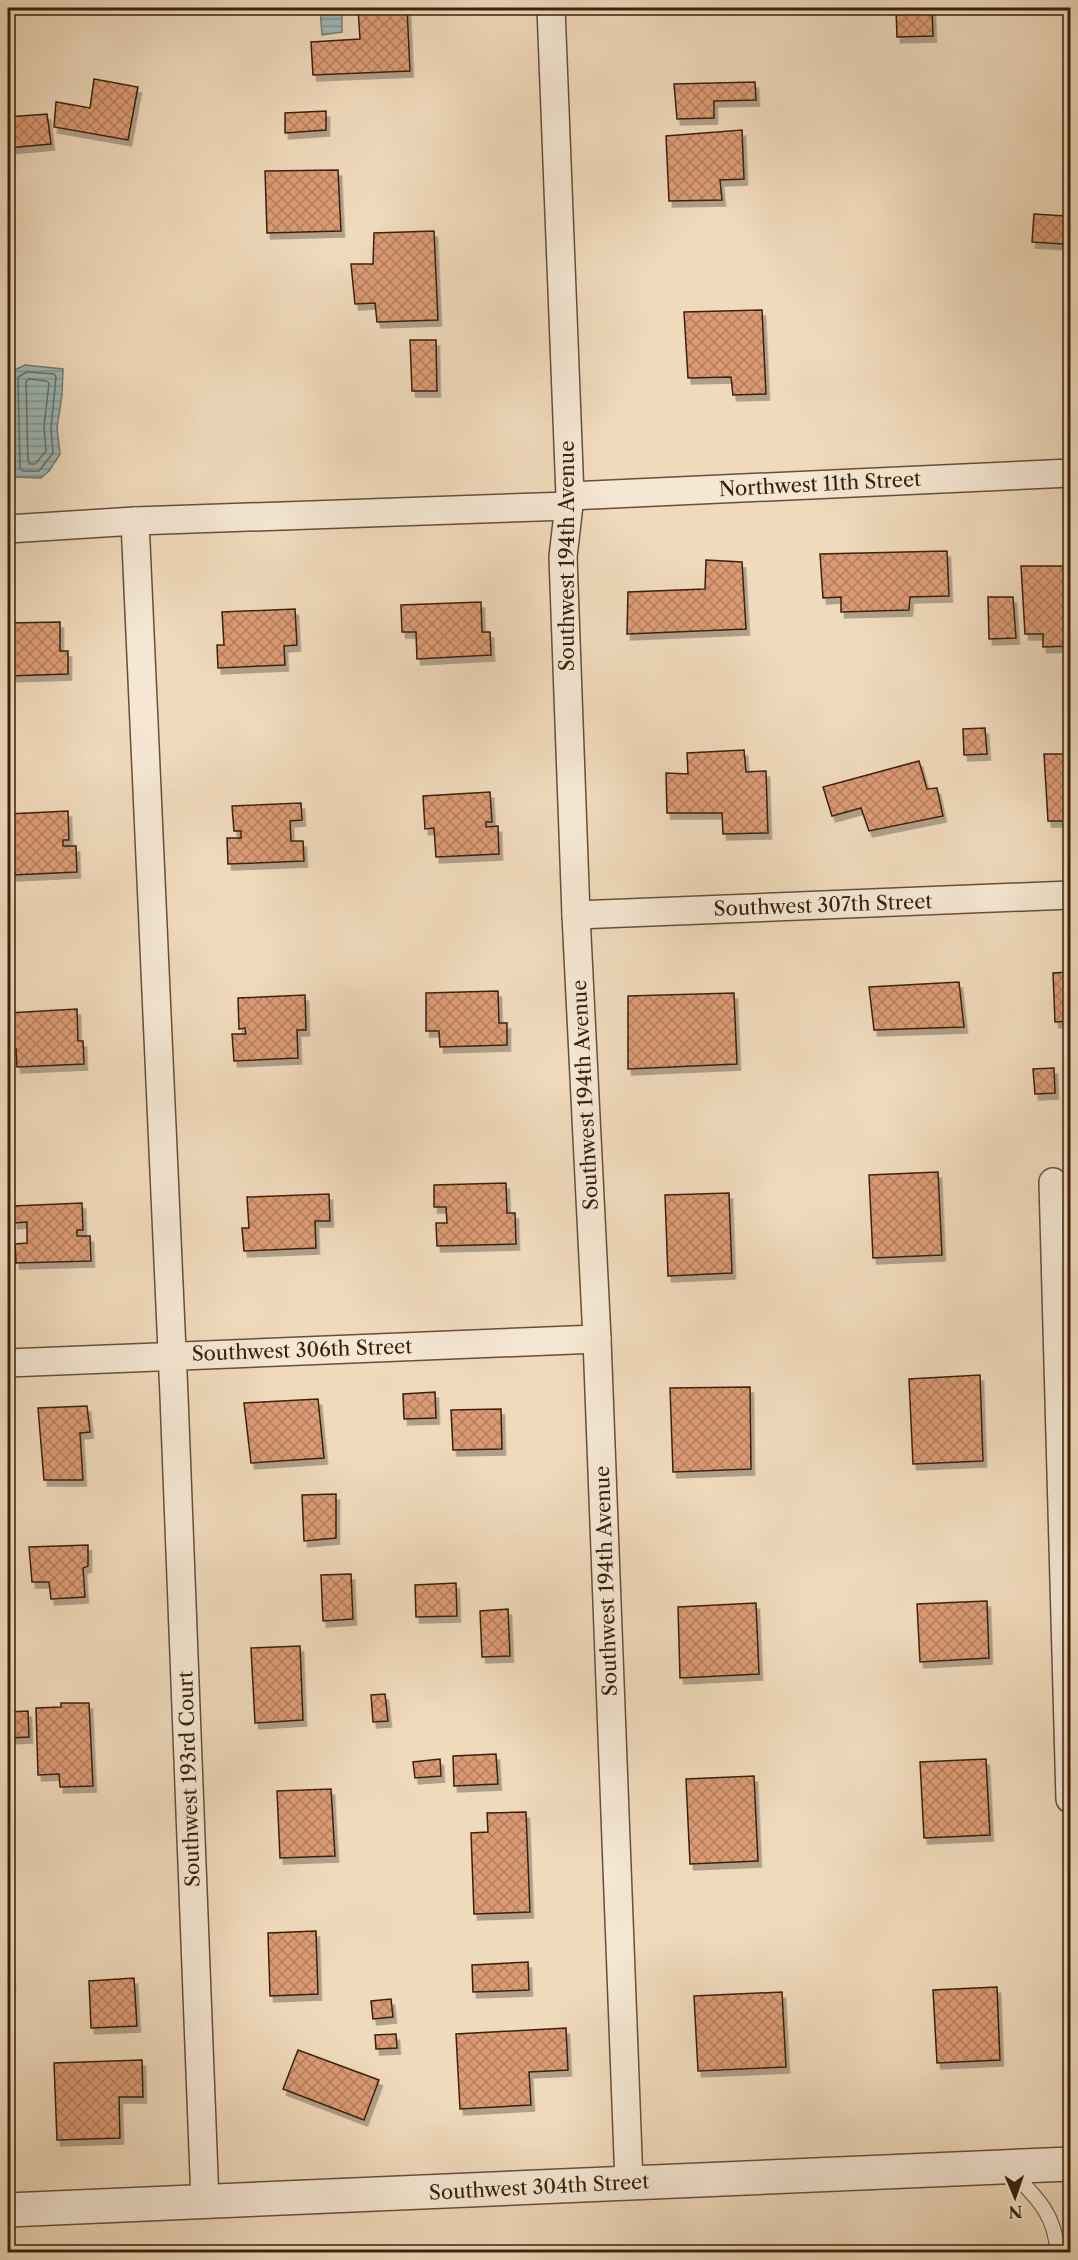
<svg xmlns="http://www.w3.org/2000/svg" width="1078" height="2260" font-family="'Libre Caslon Text',serif">
	<style>
		.water { fill: url(#water-rules); stroke: #747c74; stroke-width: 1.5 }
		.lines { fill: none; stroke-linecap: round; stroke-linejoin: round }
		.shore { stroke: #6a6d62; stroke-width: 1.5 }
		.building { fill: url(#building-cross-hatch); stroke: #39210d; stroke-width: 1.5; filter: url(#shadow) }
		.service-casing { stroke: #674f39; stroke-width: 16 }
		.minor-casing { stroke: #674f39; stroke-width: 30 }
		.tertiary-casing { stroke: #674f39; stroke-width: 36 }
		.service { stroke: #f5e7d3; stroke-width: 14 }
		.minor { stroke: #f5e7d3; stroke-width: 27 }
		.tertiary { stroke: #f5e7d3; stroke-width: 33 }
		.labels { text-anchor: middle; stroke-width: 4.5; stroke-linejoin: round; paint-order: stroke }
		.street-label { font-size: 20px; fill: #39210d; stroke: #f5e7d3 }
	</style>
	<defs>
		<pattern id="water-rules" width="6" height="5" patternUnits="userSpaceOnUse" patternTransform="scale(1.5)"><rect width="6" height="5" fill="#9cb9b8"/><path d="M0 2.5h6" fill="none" stroke="#809694"/></pattern>
		<pattern id="building-cross-hatch" width="8" height="8" patternUnits="userSpaceOnUse" patternTransform="scale(1.5)"><rect width="8" height="8" fill="#dc9b74"/><path d="M0 0l8 8M0 8l8-8" fill="none" stroke="#b37e5e"/></pattern>
		<filter id="shadow"><feDropShadow dx="3.5" dy="6" stdDeviation="0" flood-color="#0004"/></filter>
	</defs>
	<rect width="100%" height="100%" fill="#f0dabc"/>
	<filter id="stains"><feTurbulence type="fractalNoise" baseFrequency=".00333" numOctaves="4"/><feColorMatrix values="0 0 0 0 .2 0 0 0 0 .09 0 0 0 0 .02 0 0 0 .5 -.17"/></filter>
	<radialGradient id="worn" r=".72"><stop offset=".6" stop-color="#630" stop-opacity="0"/><stop offset="1" stop-color="#630" stop-opacity=".3"/></radialGradient>
	<!-- water -->
	<g class="water">
		<polygon points="320,8 346,8 342,11 342,32 322,35"/>
		<polygon points="25,365 63,369 62,395 57,428 60,454 49,471 41,478 15,477 12,371"/>
	</g>
	<g class="lines">
		<!-- shore -->
		<g class="shore">
			<polygon points="27,372 54,374 56,377 51,428 53,453 39,471 23,471 20,469 18,377"/>
			<polygon points="29,379 46,381 49,383 44,427 46,451 35,464 30,464 28,461 26,382"/>
		</g>
	</g>
	<!-- building -->
	<g class="building">
		<polygon points="358,8 407,8 410,71 313,75 311,42 360,39"/>
		<polygon points="896,8 932,8 933,36 897,37"/>
		<polygon points="94,79 138,87 128,140 54,127 56,102 90,108"/>
		<polygon points="755,82 756,100 714,101 714,118 677,119 674,84"/>
		<polygon points="326,111 326,130 285,133 285,113"/>
		<polygon points="47,114 51,144 8,148 8,117"/>
		<polygon points="742,130 744,179 720,180 722,200 669,201 666,136"/>
		<polygon points="338,170 341,231 267,233 265,171"/>
		<polygon points="1034,214 1065,216 1063,244 1032,242"/>
		<polygon points="434,231 438,320 377,322 375,303 355,304 351,264 373,264 374,233"/>
		<polygon points="762,310 766,394 733,395 731,377 688,378 684,312"/>
		<polygon points="410,340 436,340 437,391 412,391"/>
		<polygon points="947,551 949,596 910,597 909,610 841,612 841,597 823,598 820,554"/>
		<polygon points="706,560 742,562 746,629 627,634 628,592 705,589"/>
		<polygon points="1021,566 1066,566 1069,591 1070,591 1070,646 1043,647 1043,634 1025,634"/>
		<polygon points="988,597 1013,597 1016,638 989,639"/>
		<polygon points="481,602 482,632 490,632 491,655 417,659 416,632 402,632 401,605"/>
		<polygon points="295,609 297,645 284,646 285,665 218,668 217,645 224,645 222,612"/>
		<polygon points="60,622 60,651 68,651 68,674 8,676 8,623"/>
		<polygon points="985,728 987,754 964,755 963,729"/>
		<polygon points="744,750 746,772 766,771 768,833 723,834 722,813 667,813 666,773 688,774 687,753"/>
		<polygon points="1044,754 1070,754 1070,821 1048,821"/>
		<polygon points="919,761 927,789 937,788 943,816 869,831 861,808 832,816 823,787"/>
		<polygon points="490,792 492,822 486,822 486,827 498,826 499,854 436,857 434,828 425,829 423,796"/>
		<polygon points="301,803 302,820 290,821 291,841 303,841 304,861 228,864 227,838 241,838 241,831 234,831 232,806"/>
		<polygon points="68,811 69,840 63,840 63,846 76,846 77,872 13,875 12,847 8,847 8,814"/>
		<polygon points="1070,972 1070,1021 1055,1022 1053,973"/>
		<polygon points="959,982 964,1027 874,1030 869,987"/>
		<polygon points="498,991 499,1023 507,1023 507,1045 440,1047 439,1031 426,1031 426,993"/>
		<polygon points="734,993 737,1064 628,1069 628,996"/>
		<polygon points="305,995 306,1030 297,1030 298,1058 234,1061 232,1034 246,1034 245,1028 239,1029 238,998"/>
		<polygon points="77,1009 78,1041 83,1041 84,1064 17,1067 16,1049 8,1050 8,1013"/>
		<polygon points="1054,1068 1055,1093 1035,1094 1033,1069"/>
		<polygon points="938,1172 942,1255 873,1258 869,1175"/>
		<polygon points="506,1183 507,1213 515,1213 516,1244 437,1246 436,1223 447,1223 446,1207 434,1207 434,1185"/>
		<polygon points="729,1193 732,1273 668,1276 665,1195"/>
		<polygon points="329,1194 330,1221 315,1221 316,1248 244,1251 242,1228 249,1228 247,1197"/>
		<polygon points="82,1203 83,1230 77,1230 77,1236 90,1236 91,1261 16,1263 15,1244 27,1243 27,1222 14,1223 13,1206"/>
		<polygon points="980,1375 983,1461 913,1464 909,1379"/>
		<polygon points="750,1387 751,1469 673,1472 670,1388"/>
		<polygon points="435,1392 436,1418 404,1419 403,1394"/>
		<polygon points="318,1399 324,1458 251,1463 244,1403"/>
		<polygon points="87,1406 90,1432 80,1433 83,1480 44,1480 38,1408"/>
		<polygon points="501,1409 502,1449 453,1450 451,1410"/>
		<polygon points="336,1494 336,1538 304,1541 302,1495"/>
		<polygon points="88,1545 88,1566 83,1568 85,1597 51,1599 49,1582 32,1582 29,1547"/>
		<polygon points="351,1574 353,1619 323,1621 321,1575"/>
		<polygon points="456,1583 457,1616 416,1617 415,1585"/>
		<polygon points="987,1601 989,1658 920,1662 917,1604"/>
		<polygon points="756,1603 759,1674 680,1678 678,1607"/>
		<polygon points="508,1609 510,1656 482,1657 480,1611"/>
		<polygon points="300,1646 303,1720 255,1723 251,1648"/>
		<polygon points="385,1694 388,1721 373,1722 371,1695"/>
		<polygon points="61,1703 89,1703 93,1786 60,1787 59,1774 38,1775 36,1708 61,1707"/>
		<polygon points="28,1711 29,1737 8,1738 8,1712"/>
		<polygon points="496,1754 498,1784 454,1786 453,1756"/>
		<polygon points="440,1759 441,1776 415,1778 413,1762"/>
		<polygon points="986,1759 990,1835 924,1838 920,1762"/>
		<polygon points="754,1776 758,1861 690,1864 686,1779"/>
		<polygon points="331,1789 335,1856 280,1858 277,1791"/>
		<polygon points="526,1812 530,1912 474,1914 471,1833 488,1832 487,1813"/>
		<polygon points="316,1931 318,1994 270,1996 268,1933"/>
		<polygon points="8,1941 9,1941 12,1986 8,1986"/>
		<polygon points="528,1962 529,1990 473,1992 472,1965"/>
		<polygon points="134,1978 137,2026 91,2028 89,1981"/>
		<polygon points="997,1987 1000,2060 937,2063 933,1990"/>
		<polygon points="782,1992 786,2067 698,2071 694,1996"/>
		<polygon points="391,1999 393,2017 373,2019 371,2001"/>
		<polygon points="566,2028 568,2070 529,2072 531,2105 460,2109 456,2034"/>
		<polygon points="396,2034 397,2048 376,2049 375,2035"/>
		<polygon points="298,2050 379,2080 364,2120 283,2089"/>
		<polygon points="142,2060 143,2097 119,2097 120,2138 57,2140 54,2063"/>
	</g>
	<g class="lines">
		<defs>
			<path id="service" d="M1010,2170C1035,2196 1056,2214 1057,2252"/>
			<g id="minor">
				<polyline points="551,8 570,496 563,557 576,915 597,1339 629,2183"/>
				<polyline points="570,496 1070,473"/>
				<polyline points="135,521 174,1396 205,2202"/>
				<polyline points="8,529 135,521 569,506"/>
				<polyline points="576,915 1070,895"/>
				<polyline points="1053,1182 1070,1799"/>
				<polyline points="8,1363 597,1339"/>
			</g>
			<polyline id="tertiary" points="8,2210 1070,2164"/>
		</defs>
		<!-- service casing -->
		<use href="#service" class="service-casing"/>
		<!-- minor casing -->
		<use href="#minor" class="minor-casing"/>
		<!-- tertiary casing -->
		<use href="#tertiary" class="tertiary-casing"/>
		<!-- service -->
		<use href="#service" class="service"/>
		<!-- minor -->
		<use href="#minor" class="minor"/>
		<!-- tertiary -->
		<use href="#tertiary" class="tertiary"/>
	</g>
	<g class="labels">
		<!-- street labels -->
		<g class="street-label">
			<text transform="translate(820 484) rotate(-3)" y="7">Northwest 11th Street</text>
			<text transform="translate(567 556) rotate(-90)" y="7">Southwest 194th Avenue</text>
			<text transform="translate(823 905) rotate(-2)" y="7">Southwest 307th Street</text>
			<text transform="translate(585 1095) rotate(-93)" y="7">Southwest 194th Avenue</text>
			<text transform="translate(302 1350) rotate(-2)" y="7">Southwest 306th Street</text>
			<text transform="translate(606 1581) rotate(-92)" y="7">Southwest 194th Avenue</text>
			<text transform="translate(189 1779) rotate(-92)" y="7">Southwest 193rd Court</text>
			<text transform="translate(539 2187) rotate(-3)" y="7">Southwest 304th Street</text>
		</g>
	</g>
	<!-- margin -->
	<rect width="1078" height="2260" fill="none" stroke="#f0dabc" stroke-width="30"/>
	<rect x="9" y="9" width="1060" height="2242" fill="none" stroke="#39210d" stroke-width="3"/>
	<rect x="15" y="15" width="1048" height="2230" fill="none" stroke="#39210d" stroke-width="1.5"/>
	<!-- north arrow -->
	<g transform="translate(1015 2197) rotate(178)" stroke="#f5e7d3" stroke-width="4.5" paint-order="stroke">
	<path d="M0-4.5L10 22L0 15L-10 22Z" fill="#39210d"/>
	<text y="-9" font-size="16" font-weight="bold" text-anchor="middle" fill="#39210d">N</text>
	</g>
	<rect width="100%" height="100%" filter="url(#stains)"/>
	<rect width="100%" height="100%" fill="url(#worn)"/>
</svg>
